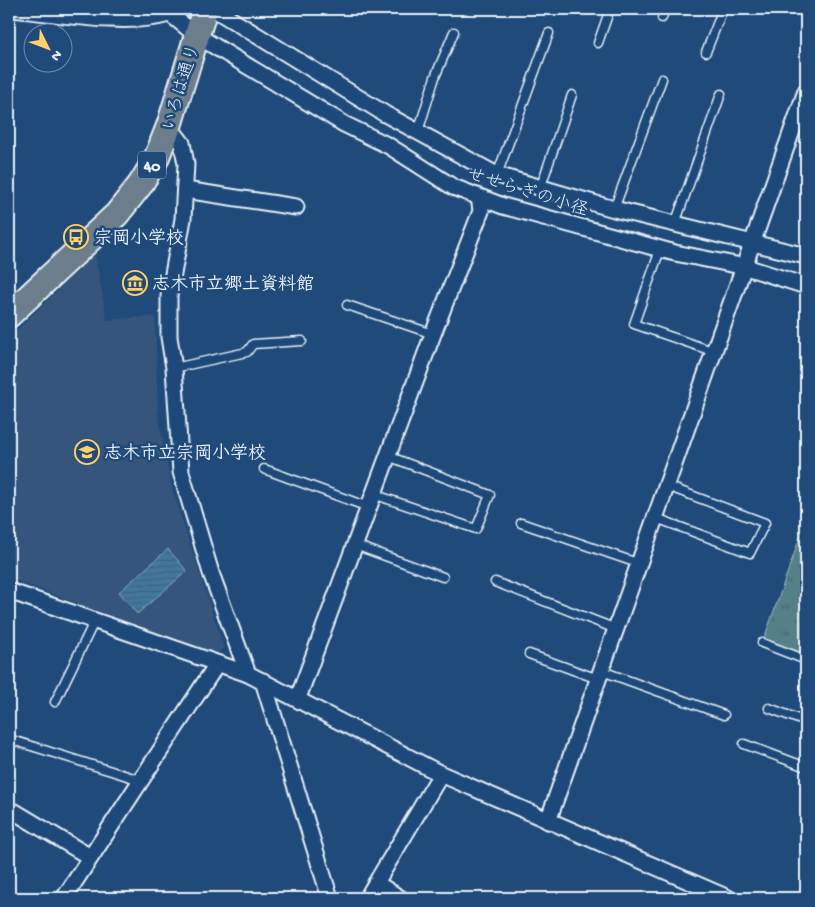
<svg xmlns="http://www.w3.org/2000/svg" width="815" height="907" font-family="'Gochi Hand','Klee One',sans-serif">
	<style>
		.built { fill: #34557d }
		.grass { fill: url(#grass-tufts); stroke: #9eb8c0 }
		.water { fill: url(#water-rules); stroke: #84a8c2 }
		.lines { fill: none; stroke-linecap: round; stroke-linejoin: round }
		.lane-casing { stroke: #e8f1f8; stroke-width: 11 }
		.street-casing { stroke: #e8f1f8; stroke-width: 19 }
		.primary-casing { stroke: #e8f1f8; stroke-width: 28 }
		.lane { stroke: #1f4a7a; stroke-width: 8 }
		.street { stroke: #1f4a7a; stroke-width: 15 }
		.primary { stroke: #6c7d8b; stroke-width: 24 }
		.labels { text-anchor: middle; stroke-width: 5; stroke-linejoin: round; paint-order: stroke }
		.shield { fill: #1f4a7a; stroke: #acbfd2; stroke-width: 1 }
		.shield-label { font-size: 16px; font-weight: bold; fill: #e8f1f8 }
		.street-label { font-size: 18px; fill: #e8f1f8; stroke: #1f4a7a }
		.poi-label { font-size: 18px; font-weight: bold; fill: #e8f1f8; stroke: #1f4a7a; text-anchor: start }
	</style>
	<defs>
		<pattern id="grass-tufts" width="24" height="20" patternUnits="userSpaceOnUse" patternTransform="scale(1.25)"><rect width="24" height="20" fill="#548088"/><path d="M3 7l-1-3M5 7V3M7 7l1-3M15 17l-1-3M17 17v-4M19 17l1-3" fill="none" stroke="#4e676c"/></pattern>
		<pattern id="water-rules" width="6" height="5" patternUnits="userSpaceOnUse" patternTransform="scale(1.25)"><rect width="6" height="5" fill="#41779e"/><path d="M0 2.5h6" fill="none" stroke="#446074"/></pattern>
	</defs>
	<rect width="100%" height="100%" fill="#1f4a7a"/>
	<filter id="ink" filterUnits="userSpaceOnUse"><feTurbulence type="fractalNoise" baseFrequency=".02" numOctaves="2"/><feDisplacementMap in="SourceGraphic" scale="10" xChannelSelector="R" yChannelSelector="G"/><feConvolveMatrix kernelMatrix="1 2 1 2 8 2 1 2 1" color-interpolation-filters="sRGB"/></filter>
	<g filter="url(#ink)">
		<!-- built -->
		<polygon class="built" points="95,254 107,320 155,316 158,415 172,489 224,648 215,654 9,578 9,338"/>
		<!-- grass -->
		<polygon class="grass" points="806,520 806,654 764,639"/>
		<!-- water -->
		<polygon class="water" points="168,549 187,571 137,614 119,592"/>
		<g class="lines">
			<defs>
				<g id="lane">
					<polyline points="662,18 665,9"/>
					<polyline points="598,43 610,9"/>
					<polyline points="706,52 723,9"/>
					<polyline points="418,132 435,77 454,32"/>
					<polyline points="497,175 549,33"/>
					<polyline points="540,189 572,95"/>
					<polyline points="614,209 662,79"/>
					<polyline points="675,224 721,94"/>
					<polyline points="660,250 634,324 715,352"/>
					<polyline points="347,305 433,334"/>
					<polyline points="174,368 247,352 253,344 302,341"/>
					<polyline points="264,469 368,507"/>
					<polyline points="373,494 476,529 490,495 388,456"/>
					<polyline points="656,518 750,553 765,523 667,486"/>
					<polyline points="521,523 640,564"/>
					<polyline points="355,545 443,577"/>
					<polyline points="495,582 616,629"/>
					<polyline points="762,643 806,660"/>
					<polyline points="529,654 598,679"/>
					<polyline points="602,671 724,715"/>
					<polyline points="55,702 95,620"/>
					<polyline points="769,708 806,722"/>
					<polyline points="9,739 140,780"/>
					<polyline points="744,744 806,767"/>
				</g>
				<g id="street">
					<path d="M11,9C55,13 127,27 169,14"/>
					<polyline points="164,9 196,35 344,124 389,146 453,187 503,206 675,253 746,267 806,286"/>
					<polyline points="214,9 385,114 497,175 614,209 806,256"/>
					<polyline points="169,126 182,143 186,164 183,219 169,296 169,337 174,368 181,472 211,573 248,674"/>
					<polyline points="185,190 296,207"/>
					<polyline points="9,591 248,674 441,774 728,898"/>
					<polyline points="263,681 330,898"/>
					<polyline points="298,698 433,334 481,211 479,197"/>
					<polyline points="15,812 90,857"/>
					<polyline points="548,821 806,91"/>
					<polyline points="376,883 400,898"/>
					<polyline points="64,898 217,664"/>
					<polyline points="367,898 441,774"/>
				</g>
				<polyline id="primary" points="9,315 117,214 140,185 156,159 169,126 205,9"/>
			</defs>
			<!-- lane casing -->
			<use href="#lane" class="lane-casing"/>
			<!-- street casing -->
			<use href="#street" class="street-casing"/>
			<!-- primary casing -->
			<use href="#primary" class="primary-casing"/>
			<!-- lane -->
			<use href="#lane" class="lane"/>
			<!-- street -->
			<use href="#street" class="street"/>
			<!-- primary -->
			<use href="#primary" class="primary"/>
		</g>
	</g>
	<!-- icons -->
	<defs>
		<symbol id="bus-ring" viewBox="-11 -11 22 22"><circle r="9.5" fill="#1f4a7a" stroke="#ffd166" stroke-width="1.5"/><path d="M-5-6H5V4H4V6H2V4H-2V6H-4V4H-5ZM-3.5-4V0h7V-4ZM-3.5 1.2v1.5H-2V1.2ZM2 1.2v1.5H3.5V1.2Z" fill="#ffd166"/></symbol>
		<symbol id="museum-ring" viewBox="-11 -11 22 22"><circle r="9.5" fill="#1f4a7a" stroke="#ffd166" stroke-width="1.5"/><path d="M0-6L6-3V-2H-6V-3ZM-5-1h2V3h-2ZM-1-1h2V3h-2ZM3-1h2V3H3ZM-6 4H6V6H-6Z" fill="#ffd166"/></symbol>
		<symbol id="school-ring" viewBox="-11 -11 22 22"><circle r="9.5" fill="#1f4a7a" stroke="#ffd166" stroke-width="1.5"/><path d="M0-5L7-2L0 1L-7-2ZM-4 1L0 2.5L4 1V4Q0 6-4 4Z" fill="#ffd166"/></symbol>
	</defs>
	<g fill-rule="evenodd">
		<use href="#bus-ring" x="62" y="223" width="28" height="28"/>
		<use href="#museum-ring" x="121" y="269" width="28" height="28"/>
		<use href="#school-ring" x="73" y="438" width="28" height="28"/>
	</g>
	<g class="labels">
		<!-- shield labels -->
		<rect class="shield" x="138" y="151.5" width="28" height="27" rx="4"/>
		<g class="shield-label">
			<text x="152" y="171">40</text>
		</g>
		<!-- street labels -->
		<g class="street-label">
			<text transform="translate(180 87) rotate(-73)" y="6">いろは通り</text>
			<text transform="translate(528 191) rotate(17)" y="6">せせらぎの小径</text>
		</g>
		<!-- poi labels -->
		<g class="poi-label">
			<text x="94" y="243">宗岡小学校</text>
			<text x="152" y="289">志木市立郷土資料館</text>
			<text x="104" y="458">志木市立宗岡小学校</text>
		</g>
	</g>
	<!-- margin -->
	<rect width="815" height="907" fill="none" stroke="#1f4a7a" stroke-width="30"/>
	<rect x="15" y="15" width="785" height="877" fill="none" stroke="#e8f1f8" stroke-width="2" filter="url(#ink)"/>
	<!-- north arrow -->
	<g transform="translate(48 48) rotate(132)"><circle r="24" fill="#1f4a7a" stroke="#6f8dac"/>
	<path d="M0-4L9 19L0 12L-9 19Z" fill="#ffd166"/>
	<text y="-8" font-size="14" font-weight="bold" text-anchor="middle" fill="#e8f1f8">N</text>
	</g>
</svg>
